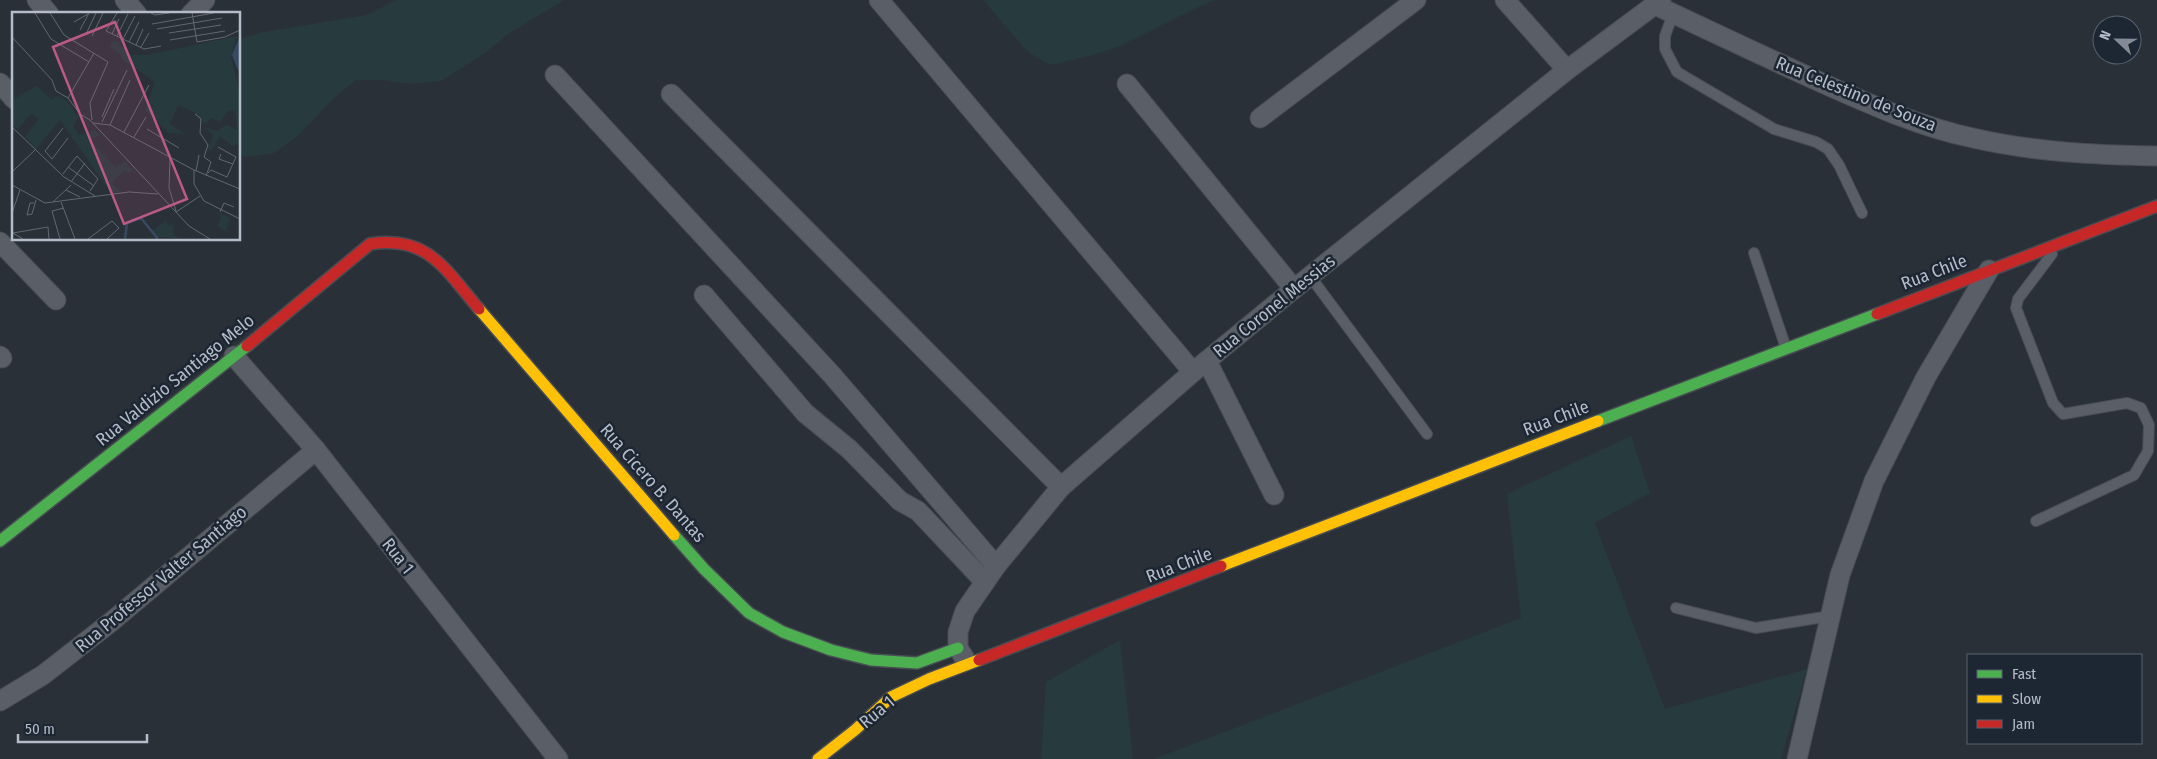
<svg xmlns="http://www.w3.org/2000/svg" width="2157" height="759" font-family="'Fira Sans Condensed',sans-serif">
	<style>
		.green { fill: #273a3e }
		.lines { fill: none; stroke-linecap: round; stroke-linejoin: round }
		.lane-casing { stroke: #484c53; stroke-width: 12 }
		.street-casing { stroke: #484c53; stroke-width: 21 }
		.fast-casing { stroke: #484c53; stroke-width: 14 }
		.slow-casing { stroke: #484c53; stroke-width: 14 }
		.jam-casing { stroke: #484c53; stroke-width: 14 }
		.lane { stroke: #5a5e66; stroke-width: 10 }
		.street { stroke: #5a5e66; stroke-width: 19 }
		.fast { stroke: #4caf50; stroke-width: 11 }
		.slow { stroke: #ffc107; stroke-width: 11 }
		.jam { stroke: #c62828; stroke-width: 11 }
		.labels { text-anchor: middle; stroke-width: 5; stroke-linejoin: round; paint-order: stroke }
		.street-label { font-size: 18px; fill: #b4bcc9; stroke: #1d2633 }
		.inset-river { fill: none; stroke: #384963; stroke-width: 2.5 }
		.inset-road { fill: none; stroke: #616872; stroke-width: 1 }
		.view { fill: #bc5a87; fill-opacity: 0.15; stroke: #bc5a87; stroke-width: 2.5 }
		.inset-edge { fill: none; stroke: #b4bcc9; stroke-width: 2.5 }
	</style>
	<rect width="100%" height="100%" fill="#2a3038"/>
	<!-- green -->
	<g class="green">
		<polygon points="396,0 564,0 508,34 485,53 441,81 412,84 383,80 356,80 335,97 297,137 274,153 245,157 239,154 239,39 259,33 367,15"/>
		<path d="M983,0H1216C1185,11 1158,28 1128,42C1104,54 1076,59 1050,65L1028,52Z"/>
		<polygon points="1631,436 1650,493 1595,523 1665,709 1807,669 1781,759 1154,759 1521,618 1507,494"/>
		<polygon points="1120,640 1133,759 1041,759 1046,682"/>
	</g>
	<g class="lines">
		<defs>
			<g id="lane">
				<polyline points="1673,14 1665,36 1665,49 1677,72 1774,129 1816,142 1828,149 1839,165 1862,213"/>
				<polyline points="1754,253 1786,348"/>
				<polyline points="1310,276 1427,434"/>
				<polyline points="2036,521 2134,475 2148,451 2149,425 2141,408 2127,403 2063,414 2053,403 2016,308 2018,299 2052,254"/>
				<polyline points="1676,608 1756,628 1830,616"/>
			</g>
			<g id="street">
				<polyline points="37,0 49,14"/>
				<polyline points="125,0 137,14"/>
				<polyline points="879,0 1193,372"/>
				<polyline points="1505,0 1567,70"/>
				<path d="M1655,5C1710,31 1765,57 1820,82C1869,104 1920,127 1973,138C2034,152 2095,155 2157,156"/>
				<polyline points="191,14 205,0"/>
				<polyline points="555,75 832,375 996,566"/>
				<polyline points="0,83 14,99"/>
				<polyline points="1127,84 1294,289"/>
				<polyline points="671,94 1061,487"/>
				<polyline points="1260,118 1416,0"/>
				<polyline points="0,242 56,300"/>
				<polyline points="704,295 805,413 849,449 900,501 918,511 985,582"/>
				<polyline points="0,356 2,358"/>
				<polyline points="234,356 316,450 558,759"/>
				<polyline points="1207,361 1274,495"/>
				<polyline points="965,659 958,648 958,632 965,611 996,566 1061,487 1193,372 1294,289 1567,70 1661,0"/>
				<polyline points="0,701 43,675 111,622 316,450"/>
				<polyline points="1797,759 1840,575 1874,481 1926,377 1989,270"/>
			</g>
			<g id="fast">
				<polyline points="1598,421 1877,314"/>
				<polyline points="674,535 704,569 749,613 783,632 831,650 871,660 917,663 958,648"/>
				<polyline points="0,541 247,346"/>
			</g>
			<g id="slow">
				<polyline points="479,309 674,535"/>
				<polyline points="1221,566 1598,421"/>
				<polyline points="818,759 855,730 891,697 929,679 979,660"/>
			</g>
			<g id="jam">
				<polyline points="1877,314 2157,206"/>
				<path d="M247,346L370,244C428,235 445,269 479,309"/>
				<polyline points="979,660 1221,566"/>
			</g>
		</defs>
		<!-- lane casing -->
		<use href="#lane" class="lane-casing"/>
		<!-- street casing -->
		<use href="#street" class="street-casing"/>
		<!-- fast casing -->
		<use href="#fast" class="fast-casing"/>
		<!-- slow casing -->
		<use href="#slow" class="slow-casing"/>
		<!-- jam casing -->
		<use href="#jam" class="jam-casing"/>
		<!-- lane -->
		<use href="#lane" class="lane"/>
		<!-- street -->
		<use href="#street" class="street"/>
		<!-- fast -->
		<use href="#fast" class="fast"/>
		<!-- slow -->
		<use href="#slow" class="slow"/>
		<!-- jam -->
		<use href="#jam" class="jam"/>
	</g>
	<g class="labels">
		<!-- street labels -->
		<g class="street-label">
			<text transform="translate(1856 94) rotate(22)" y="6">Rua Celestino de Souza</text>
			<text transform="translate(1934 272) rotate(-21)" y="6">Rua Chile</text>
			<text transform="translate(1274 306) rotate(-39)" y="6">Rua Coronel Messias</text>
			<text transform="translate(175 380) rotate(-39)" y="6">Rua Valdizio Santiago Melo</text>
			<text transform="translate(1556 418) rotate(-21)" y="6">Rua Chile</text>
			<text transform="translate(653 483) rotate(49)" y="6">Rua Cicero B. Dantas</text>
			<text transform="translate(398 556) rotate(52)" y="6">Rua 1</text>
			<text transform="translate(1179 565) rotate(-21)" y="6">Rua Chile</text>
			<text transform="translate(161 579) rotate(-40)" y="6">Rua Professor Valter Santiago</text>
			<text transform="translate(877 712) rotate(-40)" y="6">Rua 1</text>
		</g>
	</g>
	<!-- overview -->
	<g transform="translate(12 12)">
		<rect width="228" height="228" fill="#2a3038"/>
		<path d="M225,24L219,45L227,78V132L220,134L208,124L199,139L196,137L201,123L192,115L205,119L215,113L226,118L223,99L217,98L208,110L199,106L193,112L183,101L166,93L158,112L173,122L157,121L133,98L143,70L111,48L108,42L98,35L99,30L105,29L118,43H135ZM25,74L40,88L45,84L54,88L67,105L61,114L67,123L82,118L88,123L78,128L103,155L113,150L121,158L117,161L113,158L100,170L108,180L99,181L48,108L24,137L13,125L27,107L19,102L6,117L0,113V88ZM207,201L218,206L214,219L205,214L209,205ZM154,209L156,213L162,212L161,223L169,227L141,224V218Z" fill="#273a3e"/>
		<path d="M227,26L228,58H226L220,43Z" fill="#384963"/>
		<path class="inset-river" d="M113,227L115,211L129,206L146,227"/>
		<path class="inset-road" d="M23,1L39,27L77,50M38,1L52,23L96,50L78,91L80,108M105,1L94,19L132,37L149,34M139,1L143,3L157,1M180,1L185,30L213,25L228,18M62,10L76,2M140,12L202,1M145,17L210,6M68,18L77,1M157,21L209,13M74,22L84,1M100,22L107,7M80,24L91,1M105,24L116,2M0,25L40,68L44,79L56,86L68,102L78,108L177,214L198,227M111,27L123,4M158,28L213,19M117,30L127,10M124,33L131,17M129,35L137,21M56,86L82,41M183,102L189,107L188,121L196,133L192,145L199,150L194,164M90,105L102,77M90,110L115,58M81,111L98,113L182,158L228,177M98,113L118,68M0,115L52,165L83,184M135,117L167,136M112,120L137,73M122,125L134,105M209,142L207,147L221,152M158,146L157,176L164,199M40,147L33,139L51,116M40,147L56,126M56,155L82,174M182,158V172L192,189L228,207M184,159L187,143M0,160L24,137M196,161L199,158L215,165L224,145L206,135M51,162L65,144L86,167L78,179M59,170L73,151M0,173L33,191L117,180L146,182M54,178L68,185M41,190L59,173M49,190L63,227M22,191H18L15,203L20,202L24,188M164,200L188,184M208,200L212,191L222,195M0,201L8,178M11,227L1,221L36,215L37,227M48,227L40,199L52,196M76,227L100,209L107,216L95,227"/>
		<path class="view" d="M103,10L175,187L112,212L41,35Z"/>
		<rect width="228" height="228" class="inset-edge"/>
	</g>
	<!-- legend -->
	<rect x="1967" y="654" width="175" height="90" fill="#1d2633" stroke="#59626f"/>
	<rect x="1977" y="670" width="25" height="8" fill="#4caf50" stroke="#59626f"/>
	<text x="2012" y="679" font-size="15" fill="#b4bcc9">Fast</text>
	<rect x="1977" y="695" width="25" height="8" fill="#ffc107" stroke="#59626f"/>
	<text x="2012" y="704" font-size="15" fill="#b4bcc9">Slow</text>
	<rect x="1977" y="720" width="25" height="8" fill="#c62828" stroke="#59626f"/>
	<text x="2012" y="729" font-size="15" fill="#b4bcc9">Jam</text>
	<!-- north arrow -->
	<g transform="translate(2117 40) rotate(292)"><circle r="24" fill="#1d2633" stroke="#59626f"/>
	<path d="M0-4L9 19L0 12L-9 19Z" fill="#848b96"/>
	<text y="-8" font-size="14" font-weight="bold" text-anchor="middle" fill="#b4bcc9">N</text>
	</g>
	<!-- scale -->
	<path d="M18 734v8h129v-8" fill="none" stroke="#b4bcc9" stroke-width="2.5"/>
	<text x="25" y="734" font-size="15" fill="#b4bcc9" stroke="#1d2633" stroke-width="4" paint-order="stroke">50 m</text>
</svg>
